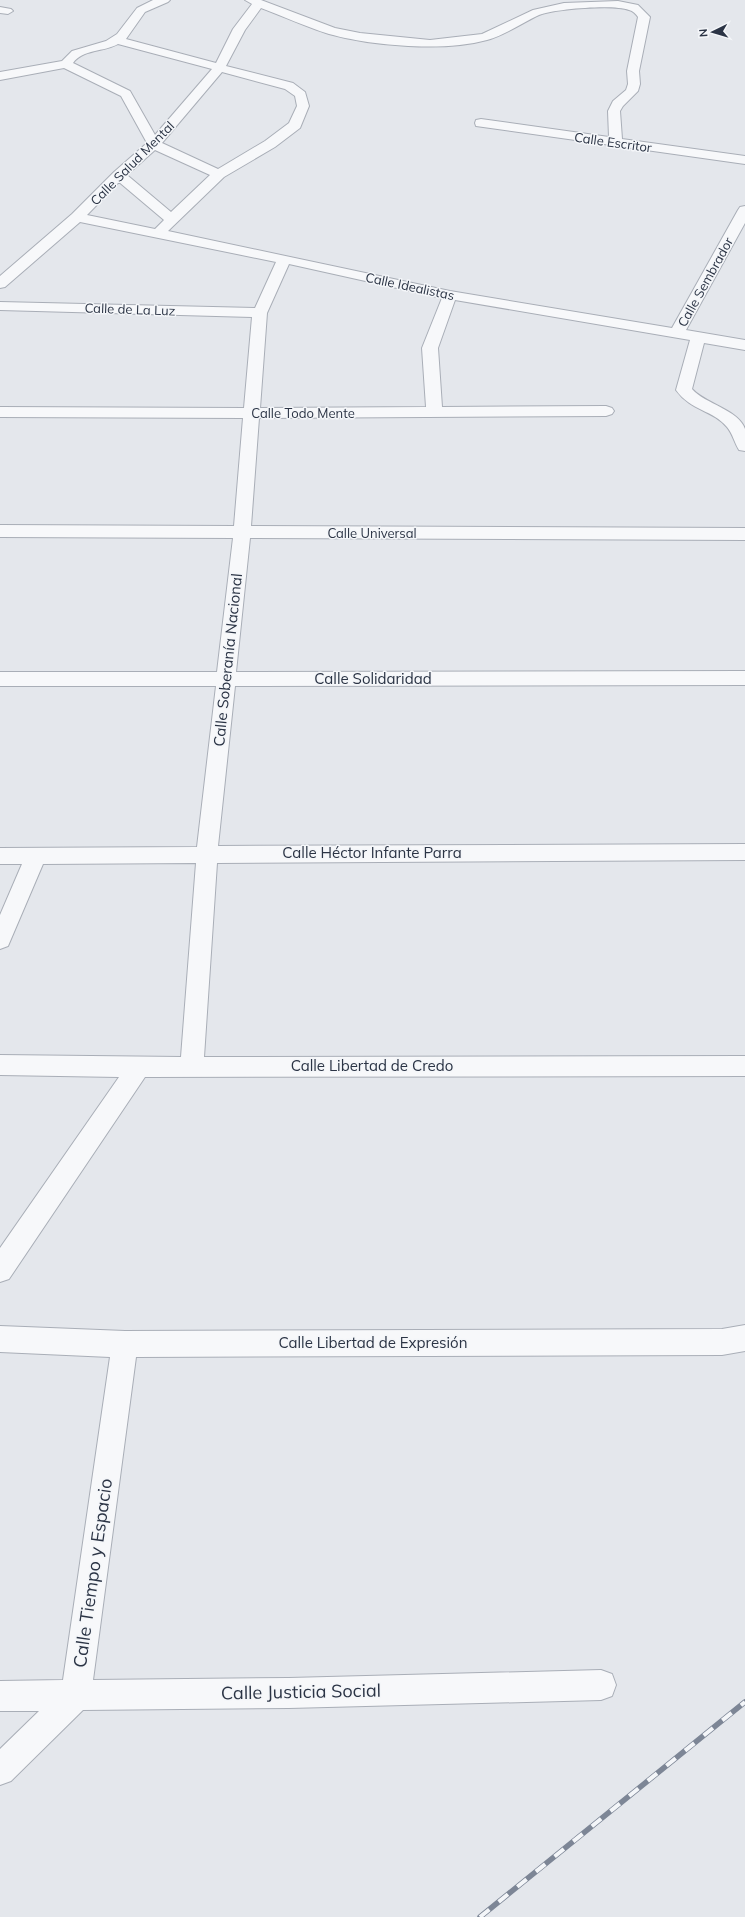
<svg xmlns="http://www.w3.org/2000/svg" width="745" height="1917" font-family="Mulish,sans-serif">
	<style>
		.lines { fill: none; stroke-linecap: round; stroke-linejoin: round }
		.service-casing { stroke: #a9aeb7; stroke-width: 2 }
		.minor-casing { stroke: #a9aeb7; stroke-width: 2 }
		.service { fill: #f7f8fa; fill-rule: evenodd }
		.minor { fill: #f7f8fa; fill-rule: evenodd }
		.rail-casing { stroke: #7d8696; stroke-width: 5.5 }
		.rail { stroke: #f4f6f9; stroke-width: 4; stroke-dasharray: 12; stroke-linecap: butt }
		.labels { text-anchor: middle; stroke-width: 3; stroke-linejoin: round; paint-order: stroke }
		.far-street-label { font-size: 13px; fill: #2b3445; stroke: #f4f6f9 }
		.street-label { font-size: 15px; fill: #2b3445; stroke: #f4f6f9 }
		.near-street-label { font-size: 18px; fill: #2b3445; stroke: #f4f6f9 }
	</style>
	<rect width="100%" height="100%" fill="#e4e7ec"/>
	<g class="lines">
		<defs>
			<polygon id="service" points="0,7 11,9 13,11 8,14 0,13"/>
			<g id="minor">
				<path d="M153,0H170L168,2L145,12L126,39L216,63L233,29L252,4L245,0H261L335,28L360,33L430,40L482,34L533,10L564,3L618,1L638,5L650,17L639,71L640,84L638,91L623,106L620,111L622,139L745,156V164L476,126L475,123L476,120L481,119L609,137L608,111L613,101L626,90L628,84L627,71L638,17C636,14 633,11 629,10C613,4 555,9 539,15C522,23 505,35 487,40C444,52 372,46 329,34C306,27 283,16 261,8L245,30L226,66L293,83L305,92L309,106L300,128L275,147L224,177L168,231L450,291L672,328L738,210L740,207L745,206V223L686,330L745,340V350L704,343L692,389C705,404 739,410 745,429C745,435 745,445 745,451L739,450C734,442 733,434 727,427C713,410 691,411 676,390L690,340L455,300L438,348L442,407L606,406L612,408L614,411L612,414L606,416L259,418L251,526L745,528V540L250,538L236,672L745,671V685L235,686L218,846L745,844V860L217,863L204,1057L745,1056V1076L145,1077L9,1279L0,1282V1248L119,1077L0,1075V1055L181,1057L196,863L43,864L8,946L0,949V915L22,864H0V848L197,847L216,686H0V672H217L233,538L0,537V525L234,526L243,418L0,417V407L244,408L252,317L0,310V302L255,308L276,262L80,222L5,287L0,288V276L72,214L114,172L147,143L121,96L64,68L0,80V72L62,61L72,51L106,41L117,34L137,8ZM118,44L212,69L155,135L130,91L73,63C83,49 104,52 118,44ZM222,72L285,89L295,96L297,106L289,123L265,141L218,169L162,143ZM155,150L210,175L171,212L127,175ZM119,182L164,220L155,229L87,215ZM289,264L442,298L422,348L426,407L260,408L267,313Z"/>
				<polygon points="745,1325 745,1351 722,1355 136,1357 93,1680 289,1678 601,1670 612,1674 616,1685 612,1696 601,1700 289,1708 83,1710 11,1781 0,1785 0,1749 39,1711 0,1711 0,1681 63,1680 110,1357 0,1352 0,1326 125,1331 722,1329"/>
			</g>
		</defs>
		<!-- service casing -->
		<use href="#service" class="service-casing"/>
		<!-- minor casing -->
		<use href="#minor" class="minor-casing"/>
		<!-- service -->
		<use href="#service" class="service"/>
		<!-- minor -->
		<use href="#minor" class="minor"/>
		<defs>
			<polyline id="rail" points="480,1917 745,1702"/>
		</defs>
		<!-- rail casing -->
		<use href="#rail" class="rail-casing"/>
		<!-- rail -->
		<use href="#rail" class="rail"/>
	</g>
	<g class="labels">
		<!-- far-street labels -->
		<g class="far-street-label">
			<text transform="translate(613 142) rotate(8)" y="5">Calle Escritor</text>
			<text transform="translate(132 163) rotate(-45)" y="5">Calle Salud Mental</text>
			<text transform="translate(705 282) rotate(-61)" y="5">Calle Sembrador</text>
			<text transform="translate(410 286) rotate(12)" y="5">Calle Idealistas</text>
			<text transform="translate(130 309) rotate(2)" y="5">Calle de La Luz</text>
			<text x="303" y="418">Calle Todo Mente</text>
			<text x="372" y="538">Calle Universal</text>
		</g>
		<!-- street labels -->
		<g class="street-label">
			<text transform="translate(228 660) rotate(-84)" y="5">Calle Soberanía Nacional</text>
			<text x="373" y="684">Calle Solidaridad</text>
			<text x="372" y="858">Calle Héctor Infante Parra</text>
			<text x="372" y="1071">Calle Libertad de Credo</text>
			<text x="373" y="1348">Calle Libertad de Expresión</text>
		</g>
		<!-- near-street labels -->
		<g class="near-street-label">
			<text transform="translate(93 1573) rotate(-82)" y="6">Calle Tiempo y Espacio</text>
			<text transform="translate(301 1692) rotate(-1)" y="6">Calle Justicia Social</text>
		</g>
	</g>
	<!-- north arrow -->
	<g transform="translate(713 32) rotate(265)" stroke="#f4f6f9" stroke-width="3" paint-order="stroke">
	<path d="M0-3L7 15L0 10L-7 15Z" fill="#2b3445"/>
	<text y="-6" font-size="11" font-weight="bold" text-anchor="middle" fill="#2b3445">N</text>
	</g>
</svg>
